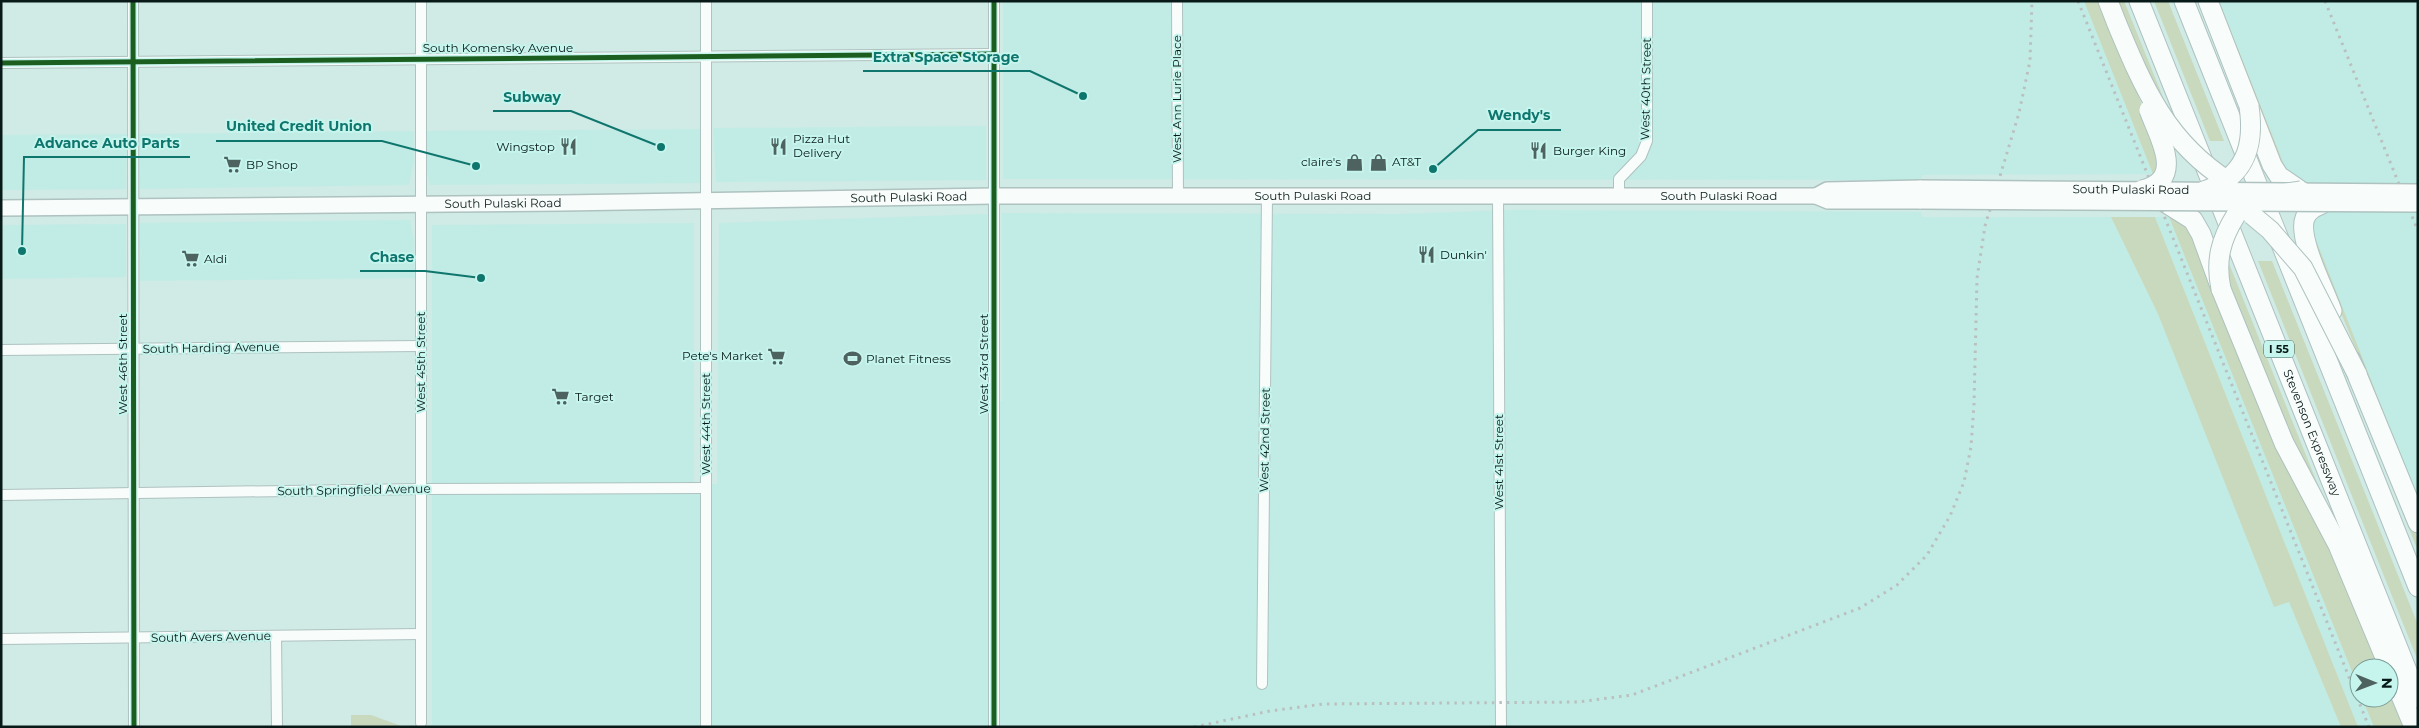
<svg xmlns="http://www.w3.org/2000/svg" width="2419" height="728" font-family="Montserrat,sans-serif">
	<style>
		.built { fill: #c1ece5 }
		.green { fill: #c9d9bd }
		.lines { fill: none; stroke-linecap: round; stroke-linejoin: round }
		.minor-casing { stroke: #aec2bf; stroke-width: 12 }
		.secondary-casing { stroke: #aec2bf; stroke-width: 18 }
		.motorway-casing { stroke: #aec2bf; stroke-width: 21 }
		.minor { stroke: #f8fcfb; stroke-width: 10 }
		.secondary { stroke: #f8fcfb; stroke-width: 15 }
		.motorway { stroke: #f8fcfb; stroke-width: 19 }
		.rail { stroke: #bac0c0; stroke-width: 3; stroke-dasharray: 2.5 5; stroke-linecap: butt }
		.secondary-bridge-casing { stroke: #aec2bf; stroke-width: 18; stroke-linecap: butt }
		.motorway-bridge-casing { stroke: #aec2bf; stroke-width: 21; stroke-linecap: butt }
		.secondary-bridge { stroke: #f8fcfb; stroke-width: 15 }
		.motorway-bridge { stroke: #f8fcfb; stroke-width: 19 }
		.cycleway-casing { stroke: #c6f5ee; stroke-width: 8 }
		.cycleway { stroke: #1b5e20; stroke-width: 5 }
		.labels { text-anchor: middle; stroke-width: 4; stroke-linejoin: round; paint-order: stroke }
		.shield { fill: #c6f5ee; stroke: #415c58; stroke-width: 1 }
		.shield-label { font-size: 11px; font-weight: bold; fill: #081a18 }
		.street-label { font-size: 12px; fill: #081a18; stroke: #c6f5ee }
		.poi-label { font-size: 12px; fill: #081a18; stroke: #c6f5ee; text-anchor: start }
		.leader { fill: none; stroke: #0f766e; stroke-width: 2 }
		.callout-dot { fill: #0f766e; stroke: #c6f5ee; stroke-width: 2 }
		.callout-label { font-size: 14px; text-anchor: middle; font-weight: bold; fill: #0f766e; stroke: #c6f5ee; stroke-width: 4; stroke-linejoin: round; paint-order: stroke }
	</style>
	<rect width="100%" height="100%" fill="#d0eae6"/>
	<!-- built -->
	<g class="built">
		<polygon points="1003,1 2084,1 2153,174 1922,175 1921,180 1003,179"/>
		<polygon points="2219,1 2418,1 2418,499 2287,172"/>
		<polygon points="986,126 986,180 716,182 713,128"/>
		<polygon points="701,129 700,183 430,185 425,165 426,131"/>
		<polygon points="414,131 414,159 409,185 140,189 139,134"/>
		<polygon points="127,134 126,189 1,190 1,135"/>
		<polygon points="1509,210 1921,212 1922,217 2111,217 2158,314 2274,606 2289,602 2341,727 432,727 432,225 694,223 694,484 717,484 719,223 987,214 987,401 1002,401 1002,213 1397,214"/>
		<polygon points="2155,217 2169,217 2359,689 2359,698 2362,698 2374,727 2358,727"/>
		<polygon points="410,220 414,241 415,278 139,281 140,223"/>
		<polygon points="126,224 126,277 1,279 1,225"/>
	</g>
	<!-- green -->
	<g class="green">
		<polygon points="2084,1 2101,1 2163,159 2162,166 2153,174"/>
		<polygon points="2115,1 2124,1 2169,112 2131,39"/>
		<polygon points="2154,1 2168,1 2224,141 2210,141"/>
		<polygon points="2215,1 2219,1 2287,172 2265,125"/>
		<polygon points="2111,217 2155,217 2358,727 2341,727 2289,602 2274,607 2158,314"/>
		<polygon points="2169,217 2175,218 2188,225 2346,579 2352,604 2379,668 2359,668 2359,689"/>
		<polygon points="2310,225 2418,499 2310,238"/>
		<polygon points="2228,261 2326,505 2299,458 2228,290"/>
		<polygon points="2258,261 2272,261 2418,625 2418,661"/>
		<polygon points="2335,346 2390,469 2418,540 2418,551"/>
		<polygon points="2389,691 2404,727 2374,727 2362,698 2389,698"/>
		<polygon points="351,715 371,715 404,727 351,727"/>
	</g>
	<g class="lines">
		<defs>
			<g id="minor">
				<polyline points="133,1 134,727"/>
				<polyline points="421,1 421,723"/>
				<polyline points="1177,1 1178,197"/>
				<polyline points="1,63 994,54"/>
				<polyline points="1498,197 1501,727"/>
				<polyline points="1619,197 1619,179 1641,156 1647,141 1647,1"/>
				<polyline points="1,350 421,346"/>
				<polyline points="1,495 421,489 706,488"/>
				<polyline points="276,636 277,727"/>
				<polyline points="1,639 421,634"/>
				<polyline points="1262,684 1267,197"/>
				<polyline points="706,727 706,1"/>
				<polyline points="994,727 994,1"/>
			</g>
			<g id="secondary">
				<polyline points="1816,196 1827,190 1921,188"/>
				<path id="s1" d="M1,208L562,203L994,196H1816L1828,201H1921"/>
			</g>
			<g id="motorway">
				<polyline points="2108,1 2117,24"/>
				<path id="s2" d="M2139,1L2418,698"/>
				<polyline points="2184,1 2418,587"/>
				<polyline points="2208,1 2272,165 2279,176 2301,191"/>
				<polyline points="2166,203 2193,220 2201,234 2221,289 2284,443 2338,545 2414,727"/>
				<path d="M2322,204C2315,207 2308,210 2305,218C2297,238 2325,290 2332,311"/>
				<polyline points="2351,360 2418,523"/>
			</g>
		</defs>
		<!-- minor casing -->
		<use href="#minor" class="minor-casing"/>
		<!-- secondary casing -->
		<use href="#secondary" class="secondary-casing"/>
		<!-- motorway casing -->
		<use href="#motorway" class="motorway-casing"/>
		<!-- minor -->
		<use href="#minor" class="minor"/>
		<!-- secondary -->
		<use href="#secondary" class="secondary"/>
		<!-- motorway -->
		<use href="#motorway" class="motorway"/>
		<!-- rail -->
		<g class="rail">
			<polyline points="2078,1 2369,727"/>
			<polyline points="2325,1 2418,231"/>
			<polyline points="1194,727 1270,711 1323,704 1578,702 1632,695 1860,608 1897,585 1927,555 1950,516 1964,482 1971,447 1974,404 1977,278 1985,226 2019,113 2030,61 2032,1"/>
		</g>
		<defs>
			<g id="secondary-bridge">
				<path id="s3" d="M1921,188L2418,192"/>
				<polyline points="1921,201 2418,204"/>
			</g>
			<g id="motorway-bridge">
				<path d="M2117,24C2144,89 2167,142 2228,181"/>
				<path d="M2142,190C2186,179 2159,138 2149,110"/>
				<path d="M2204,191C2245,177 2255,147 2249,106"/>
				<polyline points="2204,191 2241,204"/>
				<polyline points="2259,197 2301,191"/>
				<polyline points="2252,215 2270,230 2303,268 2357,374"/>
				<path d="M2221,289C2215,260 2221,239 2236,215"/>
			</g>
		</defs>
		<!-- secondary-bridge casing -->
		<use href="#secondary-bridge" class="secondary-bridge-casing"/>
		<!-- motorway-bridge casing -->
		<use href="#motorway-bridge" class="motorway-bridge-casing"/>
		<!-- secondary-bridge -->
		<use href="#secondary-bridge" class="secondary-bridge"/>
		<!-- motorway-bridge -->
		<use href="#motorway-bridge" class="motorway-bridge"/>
		<defs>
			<g id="cycleway">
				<polyline points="133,1 134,727"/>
				<polyline points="1,63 994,54"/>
				<polyline points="994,727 994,1"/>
			</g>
		</defs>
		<!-- cycleway casing -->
		<use href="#cycleway" class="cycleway-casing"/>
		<!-- cycleway -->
		<use href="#cycleway" class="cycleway"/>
	</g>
	<!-- icons -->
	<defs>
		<symbol id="restaurant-bare" viewBox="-9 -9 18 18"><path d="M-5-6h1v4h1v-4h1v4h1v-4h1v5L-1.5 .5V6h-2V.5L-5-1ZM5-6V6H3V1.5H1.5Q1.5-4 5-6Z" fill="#4e6360" stroke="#c6f5ee" stroke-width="2.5" paint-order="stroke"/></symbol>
		<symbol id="shop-bare" viewBox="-9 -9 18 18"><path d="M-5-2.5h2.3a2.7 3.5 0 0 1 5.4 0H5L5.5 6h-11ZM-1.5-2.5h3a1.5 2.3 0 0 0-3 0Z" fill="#4e6360" stroke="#c6f5ee" stroke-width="2.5" paint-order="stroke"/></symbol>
		<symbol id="supermarket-bare" viewBox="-9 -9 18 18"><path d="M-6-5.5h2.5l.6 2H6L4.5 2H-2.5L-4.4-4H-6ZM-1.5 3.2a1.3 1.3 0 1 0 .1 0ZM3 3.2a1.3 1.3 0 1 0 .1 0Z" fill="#4e6360" stroke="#c6f5ee" stroke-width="2.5" paint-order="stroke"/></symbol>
		<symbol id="stadium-bare" viewBox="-9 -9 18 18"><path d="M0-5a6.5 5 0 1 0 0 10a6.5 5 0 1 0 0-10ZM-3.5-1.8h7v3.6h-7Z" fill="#4e6360" stroke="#c6f5ee" stroke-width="2.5" paint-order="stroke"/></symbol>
	</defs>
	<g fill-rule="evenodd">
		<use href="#restaurant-bare" x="766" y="134" width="25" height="25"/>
		<use href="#restaurant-bare" x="556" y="134" width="25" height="25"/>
		<use href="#restaurant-bare" x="1526" y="138" width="25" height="25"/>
		<use href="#shop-bare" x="1342" y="150" width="25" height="25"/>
		<use href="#shop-bare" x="1366" y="150" width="25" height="25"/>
		<use href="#supermarket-bare" x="220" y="152" width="25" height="25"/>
		<use href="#restaurant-bare" x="1414" y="242" width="25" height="25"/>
		<use href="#supermarket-bare" x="178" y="246" width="25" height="25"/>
		<use href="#supermarket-bare" x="764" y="344" width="25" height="25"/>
		<use href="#stadium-bare" x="840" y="346" width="25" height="25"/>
		<use href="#supermarket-bare" x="548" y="384" width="25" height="25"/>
	</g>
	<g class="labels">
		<!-- shield labels -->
		<rect class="shield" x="2264" y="340.5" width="30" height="17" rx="4"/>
		<g class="shield-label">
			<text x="2279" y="353">I 55</text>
		</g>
		<!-- street labels -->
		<g class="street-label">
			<text x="498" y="52">South Komensky Avenue</text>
			<text transform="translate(1646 89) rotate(-89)" y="4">West 40th Street</text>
			<text transform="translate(1177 99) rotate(-90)" y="4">West Ann Lurie Place</text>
			<text dy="4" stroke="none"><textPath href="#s3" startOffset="210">South Pulaski Road</textPath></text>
			<text dy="4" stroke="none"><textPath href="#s1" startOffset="1312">South Pulaski Road</textPath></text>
			<text dy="4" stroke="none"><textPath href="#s1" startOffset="1718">South Pulaski Road</textPath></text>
			<text dy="4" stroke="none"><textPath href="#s1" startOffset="908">South Pulaski Road</textPath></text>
			<text dy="4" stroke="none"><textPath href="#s1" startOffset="502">South Pulaski Road</textPath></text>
			<text transform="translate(211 348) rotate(-1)" y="4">South Harding Avenue</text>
			<text transform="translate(421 362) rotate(-90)" y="4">West 45th Street</text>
			<text transform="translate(123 364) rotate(-90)" y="4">West 46th Street</text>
			<text transform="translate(984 364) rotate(-90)" y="4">West 43rd Street</text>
			<text transform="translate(706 424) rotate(-90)" y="4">West 44th Street</text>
			<text dy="4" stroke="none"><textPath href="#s2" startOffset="465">Stevenson Expressway</textPath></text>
			<text transform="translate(1265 440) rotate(-89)" y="4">West 42nd Street</text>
			<text transform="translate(1499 462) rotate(-90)" y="4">West 41st Street</text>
			<text transform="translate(354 490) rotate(-1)" y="4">South Springfield Avenue</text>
			<text transform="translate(211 637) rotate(-1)" y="4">South Avers Avenue</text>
		</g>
		<!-- poi labels -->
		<g class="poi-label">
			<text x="793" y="143">Pizza Hut<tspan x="793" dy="14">Delivery</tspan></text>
			<text x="555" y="151" text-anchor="end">Wingstop</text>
			<text x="1553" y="155">Burger King</text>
			<text x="1341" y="166" text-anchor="end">claire's</text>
			<text x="1392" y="166">AT&amp;T</text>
			<text x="246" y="169">BP Shop</text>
			<text x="1440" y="259">Dunkin'</text>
			<text x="204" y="263">Aldi</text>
			<text x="763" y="360" text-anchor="end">Pete's Market</text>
			<text x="866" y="363">Planet Fitness</text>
			<text x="575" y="401">Target</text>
		</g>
	</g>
	<!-- callouts -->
	<path class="leader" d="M1083 96L1030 71H863M661 147L571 111H493M1433 169L1478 130H1561M476 166L382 141H216M22 251L24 157H190M481 278L425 271H360"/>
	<g class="callout-dot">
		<circle cx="1083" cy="96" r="5"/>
		<circle cx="661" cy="147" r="5"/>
		<circle cx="1433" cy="169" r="5"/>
		<circle cx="476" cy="166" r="5"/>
		<circle cx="22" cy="251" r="5"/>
		<circle cx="481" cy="278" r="5"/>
	</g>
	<g class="callout-label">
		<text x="946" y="62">Extra Space Storage</text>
		<text x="532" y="102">Subway</text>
		<text x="1519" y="120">Wendy's</text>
		<text x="299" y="131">United Credit Union</text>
		<text x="107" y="148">Advance Auto Parts</text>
		<text x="392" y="262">Chase</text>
	</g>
	<!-- border -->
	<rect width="2419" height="728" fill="none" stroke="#081a18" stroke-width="5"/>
	<!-- north arrow -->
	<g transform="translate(2374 683) rotate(91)"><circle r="24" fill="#c6f5ee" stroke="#7a9d98"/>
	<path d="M0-4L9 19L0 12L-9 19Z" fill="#4e6360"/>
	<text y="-8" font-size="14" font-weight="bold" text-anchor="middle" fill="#081a18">N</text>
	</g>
</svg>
